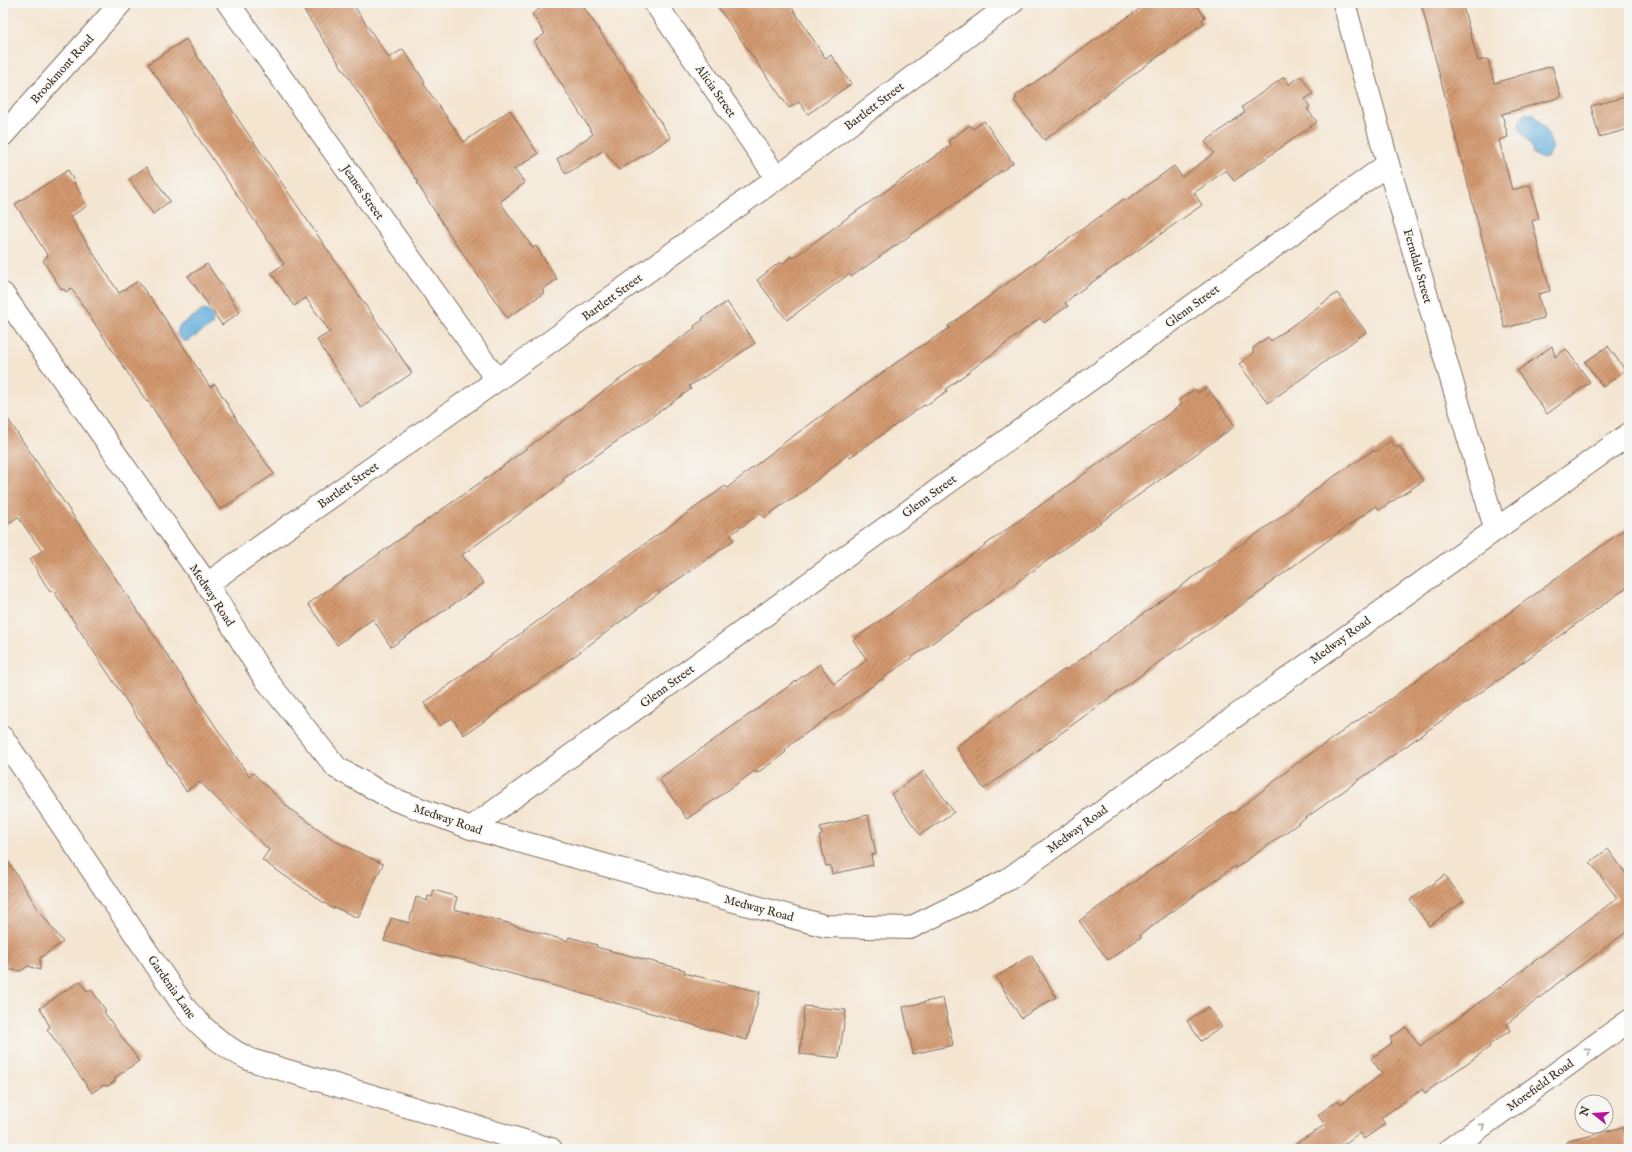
<svg xmlns="http://www.w3.org/2000/svg" width="1632" height="1152" font-family="'IM FELL English',serif">
	<style>
		.water { fill: #65afdd; stroke: #506c7e }
		.building { fill: url(#building-hatch) }
		.lines { fill: none; stroke-linecap: round; stroke-linejoin: round }
		.minor-casing { stroke: #7c6b5d; stroke-width: 24 }
		.minor { stroke: #fff; stroke-width: 22 }
		.oneway { stroke: #a79f9a }
		.labels { text-anchor: middle; stroke-width: 3; stroke-linejoin: round; paint-order: stroke }
		.street-label { font-size: 12px; fill: #3b2a1e; stroke: #f6f6f2 }
	</style>
	<defs>
		<pattern id="building-hatch" width="6" height="6" patternUnits="userSpaceOnUse"><rect width="6" height="6" fill="#d39970"/><path d="M-1 1l2-2M0 6l6-6M5 7l2-2" fill="none" stroke="#ac7d5b"/></pattern>
	</defs>
	<rect width="100%" height="100%" fill="#f6f6f2"/>
	<filter id="ink" filterUnits="userSpaceOnUse"><feTurbulence type="fractalNoise" baseFrequency=".025" numOctaves="2"/><feDisplacementMap in="SourceGraphic" scale="8" xChannelSelector="R" yChannelSelector="G"/><feConvolveMatrix kernelMatrix="1 2 1 2 8 2 1 2 1" color-interpolation-filters="sRGB"/></filter>
	<filter id="wash" filterUnits="userSpaceOnUse"><feTurbulence type="fractalNoise" baseFrequency=".012" numOctaves="4" result="noise"/><feDisplacementMap in="SourceGraphic" scale="16" xChannelSelector="R" yChannelSelector="G"/><feGaussianBlur stdDeviation="0.9" result="paint"/><feColorMatrix in="noise" values="0 0 0 0 0 0 0 0 0 0 0 0 0 0 0 0 0 1.4 0 .05"/><feComposite in="paint" operator="in"/></filter>
	<g filter="url(#wash)">
		<rect width="100%" height="100%" fill="#f4e5d1"/>
		<!-- water -->
		<g class="water">
			<path d="M1525,114H1534L1546,130L1553,148L1547,158L1542,159L1533,154C1532,139 1518,135 1519,122Z"/>
			<path d="M205,309C212,313 215,317 212,325L188,341H183L177,334L179,326Z"/>
		</g>
		<g id="blocks">
			<!-- building -->
			<g class="building">
				<polygon points="299,3 352,3 389,58 403,49 425,82 423,83 464,142 510,110 538,154 514,169 525,183 500,202 533,248 536,246 557,279 542,290 544,293 507,318 448,232 417,183 418,182"/>
				<polygon points="549,3 581,3 671,138 619,170 604,150 566,174 557,159 593,134 534,41 545,34 532,14"/>
				<polygon points="715,3 789,3 826,59 831,55 851,84 808,114 799,102 789,108"/>
				<polygon points="1148,3 1195,3 1205,17 1202,20 1204,23 1044,140 1014,100 1017,98 1015,96"/>
				<polygon points="1421,3 1462,3 1478,61 1488,59 1494,83 1552,66 1561,97 1502,114 1508,137 1499,140 1512,190 1530,185 1539,219 1532,221 1550,291 1538,294 1544,318 1505,328"/>
				<polygon points="186,39 240,122 412,373 361,408 317,340 330,332 306,298 294,306 271,273 284,264 148,64"/>
				<polygon points="1301,76 1313,94 1305,99 1310,107 1307,109 1317,122 1234,181 1226,170 1194,193 1202,205 1074,295 1065,303 1068,306 1044,323 1040,318 946,389 947,391 925,406 924,405 859,451 850,457 848,454 795,498 785,503 764,518 761,513 730,535 734,540 656,595 553,672 497,710 498,711 489,718 464,735 452,718 440,726 424,703 725,486 727,488 789,439 910,353 950,328 948,326 1124,199 1125,201 1174,166 1182,177 1214,153 1205,142 1245,112 1242,107 1284,77 1289,84"/>
				<polygon points="1629,96 1629,129 1599,137 1591,106"/>
				<polygon points="984,121 1013,163 851,277 849,274 787,320 757,280 780,262 782,264 791,256 793,258 847,218 951,145 948,141 970,125 973,129"/>
				<polygon points="146,167 170,201 153,214 129,179"/>
				<polygon points="68,170 87,206 70,217 119,293 138,281 149,297 150,296 210,387 215,384 237,420 236,420 274,474 220,510 148,401 147,402 71,288 66,292 64,289 62,290 43,261 48,256 15,204"/>
				<polygon points="207,264 240,312 222,325 188,276"/>
				<polygon points="1337,293 1366,332 1268,403 1239,364 1253,354 1253,348 1268,337 1271,341"/>
				<polygon points="727,302 755,343 722,366 689,386 691,389 563,479 564,481 462,555 484,583 391,647 373,619 337,645 308,604 488,477 616,382 695,328 694,326 703,320 702,318"/>
				<polygon points="1552,346 1555,357 1566,349 1590,382 1547,414 1517,371"/>
				<polygon points="1608,346 1625,370 1603,387 1585,362"/>
				<polygon points="1207,387 1235,426 794,742 785,750 786,752 770,764 757,773 755,771 687,819 659,779 820,664 834,684 867,660 853,640 1134,438 1145,432 1182,404 1179,400 1195,389 1198,393"/>
				<polygon points="3,412 249,776 253,773 290,809 337,842 383,864 358,918 334,907 333,909 262,860 269,850 200,782 186,791 53,590 50,592 30,559 42,551 18,517 3,527"/>
				<polygon points="1391,441 1396,448 1399,446 1423,481 1379,510 1376,506 1338,533 1265,587 1266,588 1178,650 1177,649 984,789 956,747 1065,669 1066,670 1195,576 1278,519 1324,483 1374,450 1375,452"/>
				<polygon points="1629,526 1629,586 1285,833 1236,868 1235,866 1140,935 1141,937 1108,960 1079,921 1232,812 1234,813 1296,764 1370,712 1371,713"/>
				<polygon points="924,771 954,812 920,835 891,794"/>
				<polygon points="868,815 876,854 871,855 873,865 832,874 830,865 826,866 819,836 822,835 820,827"/>
				<polygon points="1608,849 1629,878 1629,930 1564,978 1507,1024 1511,1030 1489,1045 1490,1047 1425,1093 1422,1089 1381,1118 1385,1124 1364,1139 1359,1133 1338,1149 1288,1149 1325,1125 1318,1115 1338,1100 1341,1104 1382,1074 1371,1058 1392,1043 1390,1038 1406,1027 1420,1046 1511,979 1617,898 1590,862"/>
				<polygon points="3,853 38,909 63,942 40,958 40,970 28,966 20,971 10,970 3,960"/>
				<polygon points="1445,875 1464,901 1429,926 1410,900"/>
				<polygon points="434,890 457,897 454,909 504,922 567,941 569,937 597,945 596,947 685,970 684,973 760,992 747,1040 459,959 443,956 443,957 384,941 391,918 409,923 416,897 427,901 428,896 432,897"/>
				<polygon points="1031,955 1056,997 1021,1018 996,977"/>
				<polygon points="80,981 87,991 91,989 106,1011 104,1012 139,1061 116,1077 115,1081 108,1086 103,1085 92,1093 47,1029 50,1027 40,1008"/>
				<polygon points="943,998 953,1045 913,1054 903,1007"/>
				<polygon points="804,1006 846,1010 839,1058 800,1054"/>
				<polygon points="1208,1007 1222,1027 1201,1041 1187,1021"/>
				<polygon points="1623,1127 1628,1149 1567,1149 1566,1142"/>
			</g>
		</g>
	</g>
	<g filter="url(#ink)">
		<use href="#blocks" fill-opacity="0" stroke="#7c6b5d" stroke-width="1"/>
		<g class="lines">
			<defs>
				<g id="minor">
					<polyline points="228,3 497,380"/>
					<polyline points="655,3 777,178"/>
					<polyline points="1344,3 1388,164 1495,528"/>
					<polyline points="3,135 121,3"/>
					<polyline points="3,294 207,584 263,676 337,768 393,799 471,828 825,926 910,928 1007,880 1629,434"/>
					<polyline points="207,584 497,380 777,178 1012,3"/>
					<path d="M3,738L185,1008C204,1030 224,1048 251,1060L551,1149"/>
					<polyline points="471,828 1388,164"/>
					<polyline points="1450,1149 1629,1021"/>
				</g>
			</defs>
			<!-- minor casing -->
			<use href="#minor" class="minor-casing"/>
			<!-- minor -->
			<use href="#minor" class="minor"/>
		</g>
		<!-- one-way arrows -->
		<defs><path id="oneway-chevron" d="M-2-3.5L2.5 0L-2 3.5" fill="none" stroke-width="1.6" stroke-linecap="round" stroke-linejoin="round"/></defs>
		<g class="oneway">
			<use href="#oneway-chevron" transform="translate(1588 1051) rotate(-36)"/>
			<use href="#oneway-chevron" transform="translate(1482 1126) rotate(-36)"/>
		</g>
	</g>
	<g class="labels">
		<!-- street labels -->
		<g class="street-label">
			<text transform="translate(62 69) rotate(-48)" y="4">Brookmont Road</text>
			<text transform="translate(716 91) rotate(55)" y="4">Alicia Street</text>
			<text transform="translate(874 106) rotate(-37)" y="4">Bartlett Street</text>
			<text transform="translate(363 192) rotate(55)" y="4">Jeanes Street</text>
			<text transform="translate(1418 266) rotate(74)" y="4">Ferndale Street</text>
			<text transform="translate(612 297) rotate(-36)" y="4">Bartlett Street</text>
			<text transform="translate(1192 306) rotate(-36)" y="4">Glenn Street</text>
			<text transform="translate(348 485) rotate(-35)" y="4">Bartlett Street</text>
			<text transform="translate(929 496) rotate(-36)" y="4">Glenn Street</text>
			<text transform="translate(212 595) rotate(57)" y="4">Medway Road</text>
			<text transform="translate(1340 640) rotate(-36)" y="4">Medway Road</text>
			<text transform="translate(667 686) rotate(-36)" y="4">Glenn Street</text>
			<text transform="translate(448 819) rotate(19)" y="4">Medway Road</text>
			<text transform="translate(1077 829) rotate(-36)" y="4">Medway Road</text>
			<text transform="translate(759 908) rotate(15)" y="4">Medway Road</text>
			<text transform="translate(172 987) rotate(55)" y="4">Gardenia Lane</text>
			<text transform="translate(1540 1085) rotate(-36)" y="4">Morefield Road</text>
		</g>
	</g>
	<!-- margin -->
	<rect width="1632" height="1152" fill="none" stroke="#f6f6f2" stroke-width="16"/>
	<!-- north arrow -->
	<g transform="translate(1594 1114) rotate(287)"><circle r="19" fill="#f6f6f2" stroke="#aba49d"/>
	<path d="M0-3L7 15L0 10L-7 15Z" fill="#b5179e"/>
	<text y="-6" font-size="11" font-weight="bold" text-anchor="middle" fill="#3b2a1e">N</text>
	</g>
</svg>
